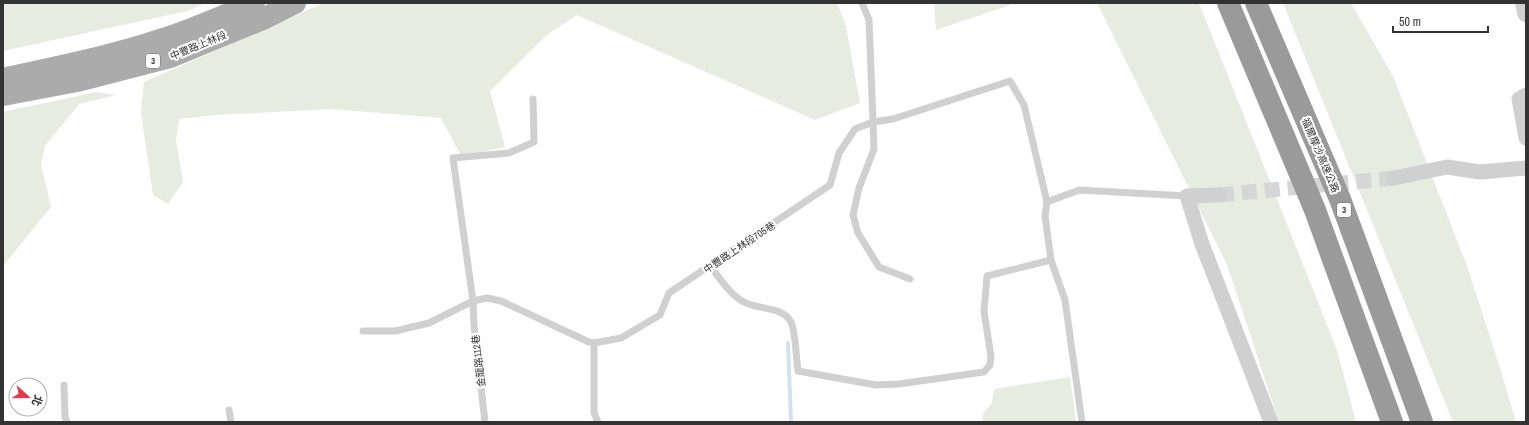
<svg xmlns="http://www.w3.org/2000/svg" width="1529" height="425" font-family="'Archivo Narrow','Noto Sans TC',sans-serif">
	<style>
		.green { fill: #e6ecdf }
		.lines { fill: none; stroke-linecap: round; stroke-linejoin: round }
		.stream { stroke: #cfe2ee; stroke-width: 4 }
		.minor-tunnel { stroke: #d6d6d6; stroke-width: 15; stroke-dasharray: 15 8; stroke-linecap: butt }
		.service { stroke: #d0d0d0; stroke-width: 7 }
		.minor { stroke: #d0d0d0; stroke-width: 15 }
		.tertiary { stroke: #d0d0d0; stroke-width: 18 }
		.primary { stroke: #ababab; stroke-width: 22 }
		.motorway { stroke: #9a9a9a; stroke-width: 22 }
		.labels { text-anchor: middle; stroke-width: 4; stroke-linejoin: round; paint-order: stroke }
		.shield { fill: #fff; stroke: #707070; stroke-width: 1 }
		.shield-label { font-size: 9px; font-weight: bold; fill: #333 }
		.street-label { font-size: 10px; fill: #333; stroke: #fff }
	</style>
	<rect width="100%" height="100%" fill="#fff"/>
	<!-- green -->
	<g class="green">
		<polygon points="3,3 207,3 187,11 3,51"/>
		<polygon points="324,3 837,3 846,26 860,103 815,120 577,15 548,34 490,91 505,147 461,156 441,118 331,109 216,115 179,119 176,140 183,182 168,204 153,195 141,113 144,82"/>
		<polygon points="934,3 1016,3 936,30"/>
		<polygon points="1097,3 1199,3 1337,350 1356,422 1279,422 1228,267"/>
		<polygon points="1283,3 1351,3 1393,76 1467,266 1500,368 1516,422 1453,422"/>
		<polygon points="96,92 116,95 79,104 45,146 41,163 51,207 3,266 3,112"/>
		<polygon points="1070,377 1076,422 982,422 983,414 992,403 994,389"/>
	</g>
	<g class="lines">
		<!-- stream -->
		<polyline class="stream" points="788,343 791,422"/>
		<!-- minor-tunnel -->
		<polyline class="minor-tunnel" points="1219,195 1394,178"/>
		<!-- service -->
		<g class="service">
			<polyline points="1047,202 1079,190 1187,196"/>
			<path d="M710,266C720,278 730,295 744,302C758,310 783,306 791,322C796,333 796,359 798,371L876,385L899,384L984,372L990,365L991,357L984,311L987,276L1051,260"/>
			<polyline points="910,279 879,267 858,233 853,215 859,188 874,149 873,122 893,119 1010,81 1024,105 1047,202 1045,216 1051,260 1065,300 1082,422"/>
			<polyline points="363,331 395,331 429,323 473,301 453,158 509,153 534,142 533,99"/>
			<polyline points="594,343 594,413 598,422"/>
			<polyline points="64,385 65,417 67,422"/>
			<polyline points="229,410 231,422"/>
			<polyline points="485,422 474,326 473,301 487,298 501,301 589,342 594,343 621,338 660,315 669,293 830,185 839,153 855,129 873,122 869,20 862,3"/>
		</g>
		<!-- minor -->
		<g class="minor">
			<polyline points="1526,95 1519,99 1526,138"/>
			<polyline points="1394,178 1447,167 1480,172 1526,168"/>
			<polyline points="1219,195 1187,196 1202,244 1271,422"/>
		</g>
		<!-- tertiary -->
		<polyline class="tertiary" points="1524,3 1526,13"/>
		<!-- primary -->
		<g class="primary">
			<path d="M3,79C56,67 109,57 160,40C192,30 223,16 254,3"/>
			<polyline points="3,95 77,81 170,57 265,18 295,3"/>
		</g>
		<!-- motorway -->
		<g class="motorway">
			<polyline points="1228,3 1315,210 1392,422"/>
			<polyline points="1256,3 1340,199 1422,422"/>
		</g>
	</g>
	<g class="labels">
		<!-- shield labels -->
		<g class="shield">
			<rect x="146" y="54" width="14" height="14" rx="3"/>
			<rect x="1337" y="203" width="14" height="14" rx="3"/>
		</g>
		<g class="shield-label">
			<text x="153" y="64">3</text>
			<text x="1344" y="213">3</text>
		</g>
		<!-- street labels -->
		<g class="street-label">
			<text transform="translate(198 45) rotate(-22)" y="4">中豐路上林段</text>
			<text transform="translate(1321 155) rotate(67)" y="4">福爾摩沙高速公路</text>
			<text transform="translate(739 247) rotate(-34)" y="4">中豐路上林段705巷</text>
			<text transform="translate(478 361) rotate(-97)" y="4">金龍路112巷</text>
		</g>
	</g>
	<!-- border -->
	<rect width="1529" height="425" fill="none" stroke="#333333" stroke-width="8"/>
	<!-- north arrow -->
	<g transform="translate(28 397) rotate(111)"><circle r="19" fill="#ffffff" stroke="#adadad"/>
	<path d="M0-3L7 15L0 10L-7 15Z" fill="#e63946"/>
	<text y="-6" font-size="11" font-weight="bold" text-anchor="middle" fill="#333333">北</text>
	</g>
	<!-- scale -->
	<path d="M1393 26v6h95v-6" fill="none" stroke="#333333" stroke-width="2"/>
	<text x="1399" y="26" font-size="12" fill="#333333" stroke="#ffffff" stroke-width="3" paint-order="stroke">50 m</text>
</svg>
